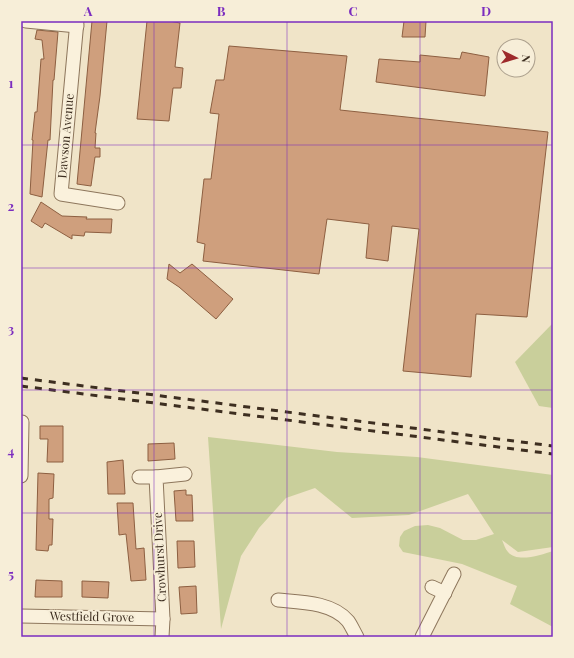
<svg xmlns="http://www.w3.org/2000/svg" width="574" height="658" font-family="'Playfair Display',serif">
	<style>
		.green { fill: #c9cf9b }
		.building { fill: #cf9f7d; stroke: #8d5f41 }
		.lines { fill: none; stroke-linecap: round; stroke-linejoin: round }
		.minor-casing { stroke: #8d765c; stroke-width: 15 }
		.minor { stroke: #faf1dc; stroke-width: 13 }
		.rail { stroke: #3d2e20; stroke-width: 3; stroke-dasharray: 7 7; stroke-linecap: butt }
		.grid { fill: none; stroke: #7b2cbf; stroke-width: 1; stroke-opacity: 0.55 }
		.labels { text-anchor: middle; stroke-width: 4; stroke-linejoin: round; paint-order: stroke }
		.street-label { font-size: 12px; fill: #3d2e20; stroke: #f7eed8 }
		.neatline { fill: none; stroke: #7b2cbf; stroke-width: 1.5 }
		.grid-label { font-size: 13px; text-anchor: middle; font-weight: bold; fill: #7b2cbf }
	</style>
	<rect width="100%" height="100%" fill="#f0e4c8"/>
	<!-- green -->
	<g class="green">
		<polygon points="553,323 553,408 539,406 515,362"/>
		<path d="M208,437L337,452L417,457L553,475V547L518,552L502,540C504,544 505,549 508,552C517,563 541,555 553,551V627L510,604L517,586L462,564L403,552L399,546L400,537L404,531L415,526L428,525L440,528L463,540H476L494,534L468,494L409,515L352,518L315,488L286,498L259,528L241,556L221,629Z"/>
	</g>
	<!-- building -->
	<g class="building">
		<polygon points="92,21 107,21 100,96 95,133 96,133 95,148 100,148 100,157 95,157 91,186 77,184"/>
		<polygon points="147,21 169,21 180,23 175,67 183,68 181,88 173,88 169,121 137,119"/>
		<polygon points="404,21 426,21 425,37 402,37"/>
		<polygon points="37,30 58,32 54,80 53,80 50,140 48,140 42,197 30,194 33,140 32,140 35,112 37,112 41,59 44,59 42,40 35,39"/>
		<polygon points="229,46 347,56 340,110 548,132 527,317 476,314 471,377 403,371 419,229 392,226 388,261 366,258 369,224 327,219 319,274 203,261 205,244 197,242 204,179 211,179 219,114 210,113 216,80 224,80"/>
		<polygon points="462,52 489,57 485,96 376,82 379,59 420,62 420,55 460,59"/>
		<polygon points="41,202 62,216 87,217 86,219 112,219 111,233 85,232 84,236 72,235 72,239 45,223 42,228 31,221"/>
		<polygon points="169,264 180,273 192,264 233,299 216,319 179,287 167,279"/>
		<polygon points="40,426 63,426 63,462 47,462 48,439 40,439"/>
		<polygon points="174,443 175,459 148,461 148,444"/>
		<polygon points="123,460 125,494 108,494 107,462"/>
		<polygon points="38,473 54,474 53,498 49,499 49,519 53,519 52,545 49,545 48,551 36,550"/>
		<polygon points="186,490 186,495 192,495 193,521 176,521 174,491"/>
		<polygon points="117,503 133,503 136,549 144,548 146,580 131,581 126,534 119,535"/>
		<polygon points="177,541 194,541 195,567 178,568"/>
		<polygon points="36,580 62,581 62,597 35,597"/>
		<polygon points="82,581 109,582 108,598 82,597"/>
		<polygon points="196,586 197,613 181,614 179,587"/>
	</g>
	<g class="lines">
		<defs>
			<g id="minor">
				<polyline points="26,21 77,26"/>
				<polyline points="77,21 61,194 118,203"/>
				<polyline points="21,476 22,422"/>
				<polyline points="139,477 156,477"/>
				<polyline points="432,587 445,593"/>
				<path d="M278,600C300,602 332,602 348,621C351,625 354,632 357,637"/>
				<polyline points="21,616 163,619"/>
				<polyline points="162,637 163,619 156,477 185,474"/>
				<polyline points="422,637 454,574"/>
			</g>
		</defs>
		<!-- minor casing -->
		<use href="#minor" class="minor-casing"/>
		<!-- minor -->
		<use href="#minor" class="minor"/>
		<!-- rail -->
		<g class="rail">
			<polyline points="21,378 553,446"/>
			<polyline points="21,386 553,454"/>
		</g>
	</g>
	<!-- grid -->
	<path class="grid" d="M154,21V637M287,21V637M420,21V637M21,145H553M21,268H553M21,390H553M21,513H553"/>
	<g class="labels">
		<!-- street labels -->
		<g class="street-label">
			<text transform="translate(66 136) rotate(-85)" y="4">Dawson Avenue</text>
			<text transform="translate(160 557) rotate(-93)" y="4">Crowhurst Drive</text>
			<text transform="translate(92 617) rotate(1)" y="4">Westfield Grove</text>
		</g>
	</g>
	<!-- border -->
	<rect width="574" height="658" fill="none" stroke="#f7eed8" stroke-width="44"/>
	<!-- north arrow -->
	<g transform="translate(516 58) rotate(95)"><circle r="19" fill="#f7eed8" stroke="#ada18e"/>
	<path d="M0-3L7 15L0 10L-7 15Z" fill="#9e2a2b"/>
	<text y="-6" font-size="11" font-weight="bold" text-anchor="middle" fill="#3d2e20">N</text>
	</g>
	<rect x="22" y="22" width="530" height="614" class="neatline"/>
	<g class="grid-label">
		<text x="88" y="16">A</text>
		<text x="221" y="16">B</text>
		<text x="353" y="16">C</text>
		<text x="486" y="16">D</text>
		<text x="11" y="88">1</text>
		<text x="11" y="211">2</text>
		<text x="11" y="334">3</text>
		<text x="11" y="456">4</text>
		<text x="11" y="579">5</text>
	</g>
</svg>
